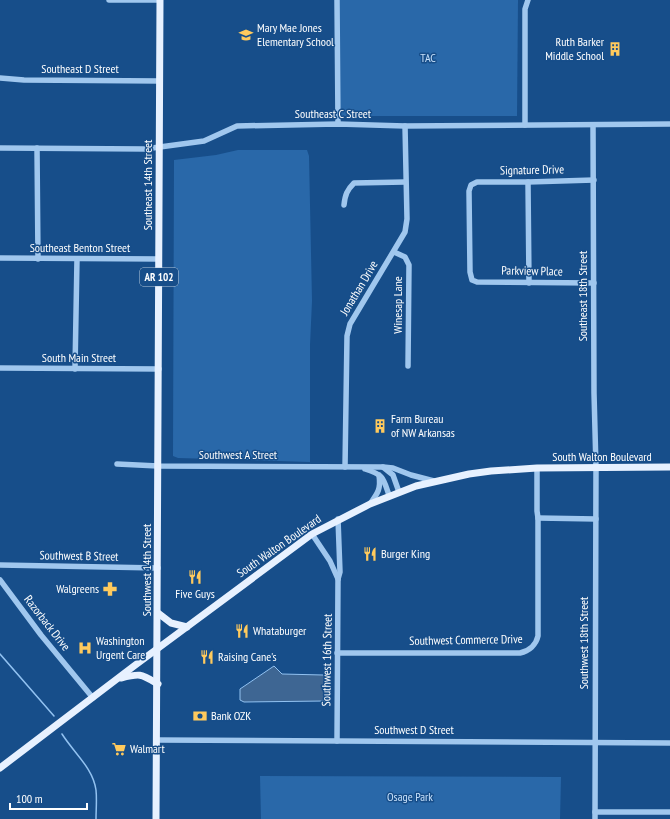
<svg xmlns="http://www.w3.org/2000/svg" width="670" height="819" font-family="'PT Sans Narrow',sans-serif">
	<style>
		.green { fill: #2968a9 }
		.water { fill: #3e6693; stroke: #92c2f1 }
		.lines { fill: none; stroke-linecap: round; stroke-linejoin: round }
		.stream { stroke: #92c2f1; stroke-width: 1.5 }
		.minor { stroke: #a0c7ee; stroke-width: 5.5 }
		.major { stroke: #e7f1ff; stroke-width: 7 }
		.labels { text-anchor: middle; stroke-width: 3; stroke-linejoin: round; paint-order: stroke }
		.shield { fill: #174e8a; stroke: #b9cadc; stroke-width: 1 }
		.shield-label { font-size: 11px; font-weight: bold; fill: #fff }
		.poi-label { font-size: 12px; fill: #fff; stroke: #174e8a; text-anchor: start }
		.park-label { font-size: 12px; fill: #c6e0fa; stroke: #174e8a }
		.street-label { font-size: 12px; fill: #fff; stroke: #174e8a }
	</style>
	<rect width="100%" height="100%" fill="#174e8a"/>
	<!-- green -->
	<g class="green">
		<polygon points="337,0 518,0 517,116 338,116"/>
		<polygon points="238,150 307,150 309,156 312,301 310,345 310,462 178,458 173,456 174,160 216,155"/>
		<polygon points="260,776 561,777 560,819 261,819"/>
	</g>
	<!-- water -->
	<polygon class="water" points="274,666 282,674 323,675 327,679 325,701 244,702 240,700 240,689"/>
	<g class="lines">
		<!-- stream -->
		<g class="stream">
			<polyline points="0,654 54,716"/>
			<path d="M62,734C74,753 93,768 96,790C97,800 96,810 96,819"/>
		</g>
		<!-- minor -->
		<g class="minor">
			<polyline points="109,0 160,0"/>
			<polyline points="337,0 338,124"/>
			<polyline points="0,78 24,80 160,81"/>
			<polyline points="525,125 525,9 528,0"/>
			<polyline points="593,125 594,393 596,468 595,819"/>
			<polyline points="0,148 145,149 204,141 237,126 338,124 405,126 670,124"/>
			<polyline points="37,148 38,259"/>
			<polyline points="594,180 528,182 477,182 471,185 469,191 470,272 472,280 477,282 594,283"/>
			<polyline points="528,182 529,283"/>
			<path d="M344,205C345,195 347,190 354,183L405,182"/>
			<polyline points="394,252 405,257 409,265 408,366"/>
			<polyline points="0,258 159,259"/>
			<polyline points="0,368 159,369"/>
			<polyline points="75,369 77,259"/>
			<polyline points="117,464 158,466 383,467 393,475 399,492"/>
			<polyline points="345,467 347,336 350,324 405,232 407,219 405,126"/>
			<polyline points="383,467 393,468 411,475 434,481"/>
			<path d="M365,469C384,475 383,478 389,495"/>
			<path d="M370,504C378,493 381,489 379,475"/>
			<polyline points="538,518 596,519"/>
			<polyline points="312,534 330,561 338,579"/>
			<polyline points="0,565 158,568"/>
			<polyline points="0,580 41,635 93,698"/>
			<path d="M337,653H520C529,651 536,645 538,636V518L537,511V468"/>
			<polyline points="157,740 670,743"/>
			<polyline points="337,741 338,579 340,572 338,519"/>
			<polyline points="595,812 670,812"/>
		</g>
		<!-- major -->
		<g class="major">
			<polyline points="158,613 171,623 187,627"/>
			<path d="M121,678C141,673 141,674 158,684"/>
			<polyline points="0,768 134,666 312,534 370,504 416,486 469,474 491,471 537,468 670,467"/>
			<polyline points="156,819 160,0"/>
		</g>
	</g>
	<!-- icons -->
	<defs>
		<symbol id="school-bare" viewBox="-9 -9 18 18"><path d="M0-5L7-2L0 1L-7-2ZM-4 1L0 2.5L4 1V4Q0 6-4 4Z" fill="#ffca5d" stroke="#174e8a" stroke-width="2.5" paint-order="stroke"/></symbol>
		<symbol id="building-bare" viewBox="-9 -9 18 18"><path d="M-4-6H4V6H1V3H-1V6H-4ZM-2.5-4.3h1.7v1.8h-1.7ZM.8-4.3h1.7v1.8H.8ZM-2.5-1h1.7V.8h-1.7ZM.8-1h1.7V.8H.8Z" fill="#ffca5d" stroke="#174e8a" stroke-width="2.5" paint-order="stroke"/></symbol>
		<symbol id="restaurant-bare" viewBox="-9 -9 18 18"><path d="M-5-6h1v4h1v-4h1v4h1v-4h1v5L-1.5 .5V6h-2V.5L-5-1ZM5-6V6H3V1.5H1.5Q1.5-4 5-6Z" fill="#ffca5d" stroke="#174e8a" stroke-width="2.5" paint-order="stroke"/></symbol>
		<symbol id="pharmacy-bare" viewBox="-9 -9 18 18"><path d="M-2-6h4v4h4v4h-4v4h-4v-4h-4v-4h4Z" fill="#ffca5d" stroke="#174e8a" stroke-width="2.5" paint-order="stroke"/></symbol>
		<symbol id="hospital-bare" viewBox="-9 -9 18 18"><path d="M-5-5h3v3.5h4V-5h3V5h-3V1.5h-4V5h-3Z" fill="#ffca5d" stroke="#174e8a" stroke-width="2.5" paint-order="stroke"/></symbol>
		<symbol id="bank-bare" viewBox="-9 -9 18 18"><path d="M-6-4H6V4H-6ZM0-2.3a2.3 2.3 0 1 0 0 4.6a2.3 2.3 0 1 0 0-4.6Z" fill="#ffca5d" stroke="#174e8a" stroke-width="2.5" paint-order="stroke"/></symbol>
		<symbol id="supermarket-bare" viewBox="-9 -9 18 18"><path d="M-6-5.5h2.5l.6 2H6L4.5 2H-2.5L-4.4-4H-6ZM-1.5 3.2a1.3 1.3 0 1 0 .1 0ZM3 3.2a1.3 1.3 0 1 0 .1 0Z" fill="#ffca5d" stroke="#174e8a" stroke-width="2.5" paint-order="stroke"/></symbol>
	</defs>
	<g fill-rule="evenodd">
		<use href="#school-bare" x="236" y="25" width="20" height="20"/>
		<use href="#building-bare" x="605" y="39" width="20" height="20"/>
		<use href="#building-bare" x="370" y="416" width="20" height="20"/>
		<use href="#restaurant-bare" x="360" y="544" width="20" height="20"/>
		<use href="#restaurant-bare" x="185" y="567" width="20" height="20"/>
		<use href="#pharmacy-bare" x="100" y="579" width="20" height="20"/>
		<use href="#restaurant-bare" x="232" y="621" width="20" height="20"/>
		<use href="#hospital-bare" x="75" y="638" width="20" height="20"/>
		<use href="#restaurant-bare" x="197" y="647" width="20" height="20"/>
		<use href="#bank-bare" x="190" y="706" width="20" height="20"/>
		<use href="#supermarket-bare" x="109" y="739" width="20" height="20"/>
	</g>
	<g class="labels">
		<!-- shield labels -->
		<rect class="shield" x="140" y="268" width="38" height="18" rx="3"/>
		<g class="shield-label">
			<text x="159" y="281">AR 102</text>
		</g>
		<!-- poi labels -->
		<g class="poi-label">
			<text x="257" y="32">Mary Mae Jones<tspan x="257" dy="14">Elementary School</tspan></text>
			<text x="604" y="46" text-anchor="end">Ruth Barker<tspan x="604" dy="14">Middle School</tspan></text>
			<text x="391" y="423">Farm Bureau<tspan x="391" dy="14">of NW Arkansas</tspan></text>
			<text x="381" y="558">Burger King</text>
			<text x="99" y="593" text-anchor="end">Walgreens</text>
			<text x="195" y="598" text-anchor="middle">Five Guys</text>
			<text x="253" y="635">Whataburger</text>
			<text x="96" y="645">Washington<tspan x="96" dy="14">Urgent Care</tspan></text>
			<text x="218" y="661">Raising Cane's</text>
			<text x="211" y="720">Bank OZK</text>
			<text x="130" y="753">Walmart</text>
		</g>
		<!-- park labels -->
		<g class="park-label">
			<text x="428" y="62">TAC</text>
			<text x="410" y="801">Osage Park</text>
		</g>
		<!-- street labels -->
		<g class="street-label">
			<text x="80" y="73">Southeast D Street</text>
			<text x="333" y="118">Southeast C Street</text>
			<text transform="translate(532 170) rotate(-1)" y="4">Signature Drive</text>
			<text transform="translate(148 185) rotate(-90)" y="4">Southeast 14th Street</text>
			<text x="80" y="252">Southeast Benton Street</text>
			<text transform="translate(532 271) rotate(1)" y="4">Parkview Place</text>
			<text transform="translate(359 288) rotate(-59)" y="4">Jonathan Drive</text>
			<text transform="translate(583 296) rotate(-90)" y="4">Southeast 18th Street</text>
			<text transform="translate(398 305) rotate(-90)" y="4">Winesap Lane</text>
			<text x="79" y="362">South Main Street</text>
			<text x="238" y="459">Southwest A Street</text>
			<text x="602" y="461">South Walton Boulevard</text>
			<text transform="translate(279 546) rotate(-35)" y="4">South Walton Boulevard</text>
			<text transform="translate(79 556) rotate(1)" y="4">Southwest B Street</text>
			<text transform="translate(147 570) rotate(-90)" y="4">Southwest 14th Street</text>
			<text transform="translate(47 623) rotate(52)" y="4">Razorback Drive</text>
			<text transform="translate(466 640) rotate(-1)" y="4">Southwest Commerce Drive</text>
			<text transform="translate(584 643) rotate(-90)" y="4">Southwest 18th Street</text>
			<text transform="translate(327 660) rotate(-89)" y="4">Southwest 16th Street</text>
			<text x="414" y="734">Southwest D Street</text>
		</g>
	</g>
	<!-- scale -->
	<path d="M10 803v6h77v-6" fill="none" stroke="#ffffff" stroke-width="2"/>
	<text x="16" y="803" font-size="12" fill="#ffffff" stroke="#174e8a" stroke-width="3" paint-order="stroke">100 m</text>
</svg>
